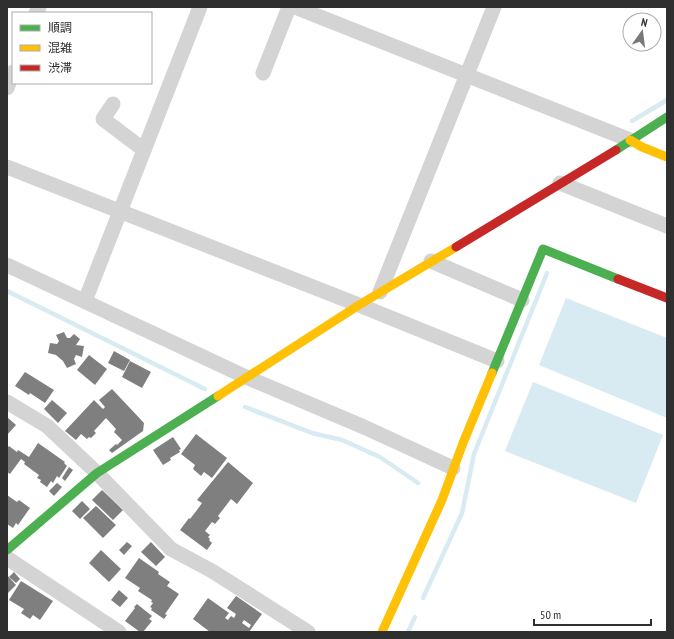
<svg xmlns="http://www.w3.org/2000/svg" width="674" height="639" font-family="'PT Sans Narrow','Noto Sans JP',sans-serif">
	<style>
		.water { fill: #d8ebf2 }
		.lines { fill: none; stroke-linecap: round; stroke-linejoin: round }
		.stream { stroke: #d8ebf2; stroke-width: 4.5 }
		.building { fill: #7f7f7f; fill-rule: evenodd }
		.street { stroke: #d4d4d4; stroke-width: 15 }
		.fast { stroke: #4caf50; stroke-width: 9 }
		.slow { stroke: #ffc107; stroke-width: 9 }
		.jam { stroke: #c62828; stroke-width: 9 }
	</style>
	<rect width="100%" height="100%" fill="#fff"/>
	<!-- water -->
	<g class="water">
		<polygon points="566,298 667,338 667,418 539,365"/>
		<polygon points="533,382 663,435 636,503 505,451"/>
	</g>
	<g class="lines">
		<!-- stream -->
		<g class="stream">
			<polyline points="632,121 667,100"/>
			<polyline points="7,291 205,389"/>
			<polyline points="245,407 312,433 342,440 380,457 418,483"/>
			<polyline points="423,598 462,513 474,454 547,273"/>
			<polyline points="408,632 415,617"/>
		</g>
	</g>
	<!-- building -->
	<g class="building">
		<polygon points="64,332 67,338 70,338 74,334 80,339 76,345 84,346 82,357 76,355 74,359 76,364 67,368 63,361 56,355 48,353 50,343 57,344 59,341 56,335"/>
		<polygon points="114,351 130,360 124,371 108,363"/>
		<polygon points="89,355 107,369 95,385 77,370"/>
		<polygon points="130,361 151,372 142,388 122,377"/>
		<polygon points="25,372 54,390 45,403 30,393 29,395 15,386"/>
		<polygon points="112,389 144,423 143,431 112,453 109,450 116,444 117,445 122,440 114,432 116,429 106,418 94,431 96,433 91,438 89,437 87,439 81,434 76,440 65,431 94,400 103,409 105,407 99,400"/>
		<polygon points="52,400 67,413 58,423 44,409"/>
		<polygon points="7,417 16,425 7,435"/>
		<polygon points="196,434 227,458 212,478 204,472 201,476 193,469 195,465 181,454"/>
		<polygon points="173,437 181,449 179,450 180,452 170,458 171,460 163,465 153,450"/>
		<polygon points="38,443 65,462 64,463 67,466 59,478 57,476 53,483 51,481 47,487 40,482 41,480 37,478 39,475 24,464 25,462 21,459 10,474 7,472 7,448 9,446 17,452 18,450 29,457"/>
		<polygon points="228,462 253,483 237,504 231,499 218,516 220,518 215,524 212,522 205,531 210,535 208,537 210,539 209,540 212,543 207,550 180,530 189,518 190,519 197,510 202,503 197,500"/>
		<polygon points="69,467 73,470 65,481 62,478"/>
		<polygon points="57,483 62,487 54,496 49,491"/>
		<polygon points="102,490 123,510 113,520 92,500"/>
		<polygon points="7,495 17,502 19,500 30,508 18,525 16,523 13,528 7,524"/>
		<polygon points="82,501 90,509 80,519 72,511"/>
		<polygon points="96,506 116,525 103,538 83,518"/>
		<polygon points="127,542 132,546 124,555 119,550"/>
		<polygon points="151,542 165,557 156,566 141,552"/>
		<polygon points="101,550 121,569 109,582 89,563"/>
		<polygon points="139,558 159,572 158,574 170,582 167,586 179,594 165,614 167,615 164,619 151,610 152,608 150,607 153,603 151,602 152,600 138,591 140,588 125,578"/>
		<polygon points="14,572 20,579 16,583 9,577"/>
		<polygon points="7,575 16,585 7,594"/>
		<polygon points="21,581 53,601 40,620 33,615 30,619 21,613 24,609 9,600"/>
		<polygon points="119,590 128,598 120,607 111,600"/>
		<path d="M236,596L262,614L249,632H210L193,619L208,598L229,613L225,618L228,620L231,616L234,618L236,614L227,608ZM244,620L251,625L249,628L242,623Z"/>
		<polygon points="137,604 152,616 149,619 152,621 143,632 140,632 125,621 135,608 134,607"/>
	</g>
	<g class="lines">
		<!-- street -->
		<g class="street">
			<polyline points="295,7 630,140"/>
			<polyline points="36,13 39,7"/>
			<polyline points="263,73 289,7"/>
			<polyline points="7,88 13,72"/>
			<polyline points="113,104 103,119 144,150"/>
			<polyline points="7,167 359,305 497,361"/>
			<polyline points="560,183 667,226"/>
			<polyline points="431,261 522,300"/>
			<polyline points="7,265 246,377 364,427 453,468"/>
			<polyline points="380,292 494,7"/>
			<polyline points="85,301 200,7"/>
			<polyline points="7,402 47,426 97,473 171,549 212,571 308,632"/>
			<polyline points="7,558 119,632"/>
		</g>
		<!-- fast -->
		<g class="fast">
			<polyline points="616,150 667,117"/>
			<polyline points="492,373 543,249 618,279"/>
			<polyline points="7,550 97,473 218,396"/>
		</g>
		<!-- slow -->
		<g class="slow">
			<polyline points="630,140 642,147 667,157"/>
			<polyline points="218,396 359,305 456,247"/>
			<polyline points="382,632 442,500 463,443 492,373"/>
		</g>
		<!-- jam -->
		<g class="jam">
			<polyline points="456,247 616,150"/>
			<polyline points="618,279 667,298"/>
		</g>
	</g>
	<!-- border -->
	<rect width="674" height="639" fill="none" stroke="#2f2f2f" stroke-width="16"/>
	<!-- legend -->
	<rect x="12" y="12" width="140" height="72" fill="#ffffff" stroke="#acacac"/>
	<rect x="20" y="25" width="20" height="6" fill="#4caf50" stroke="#acacac"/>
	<text x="48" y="32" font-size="12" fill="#2f2f2f">順調</text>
	<rect x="20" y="45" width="20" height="6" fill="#ffc107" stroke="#acacac"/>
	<text x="48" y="52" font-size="12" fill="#2f2f2f">混雑</text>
	<rect x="20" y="65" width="20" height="6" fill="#c62828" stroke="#acacac"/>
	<text x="48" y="72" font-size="12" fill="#2f2f2f">渋滞</text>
	<!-- north arrow -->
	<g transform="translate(642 32) rotate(14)"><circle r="19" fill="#ffffff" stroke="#acacac"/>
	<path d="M0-3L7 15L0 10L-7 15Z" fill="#787878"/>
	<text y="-6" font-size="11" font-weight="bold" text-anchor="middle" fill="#2f2f2f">N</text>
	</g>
	<!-- scale -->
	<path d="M534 619v6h117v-6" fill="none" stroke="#2f2f2f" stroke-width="2"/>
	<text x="540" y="619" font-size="12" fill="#2f2f2f" stroke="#ffffff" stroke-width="3" paint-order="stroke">50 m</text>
</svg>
